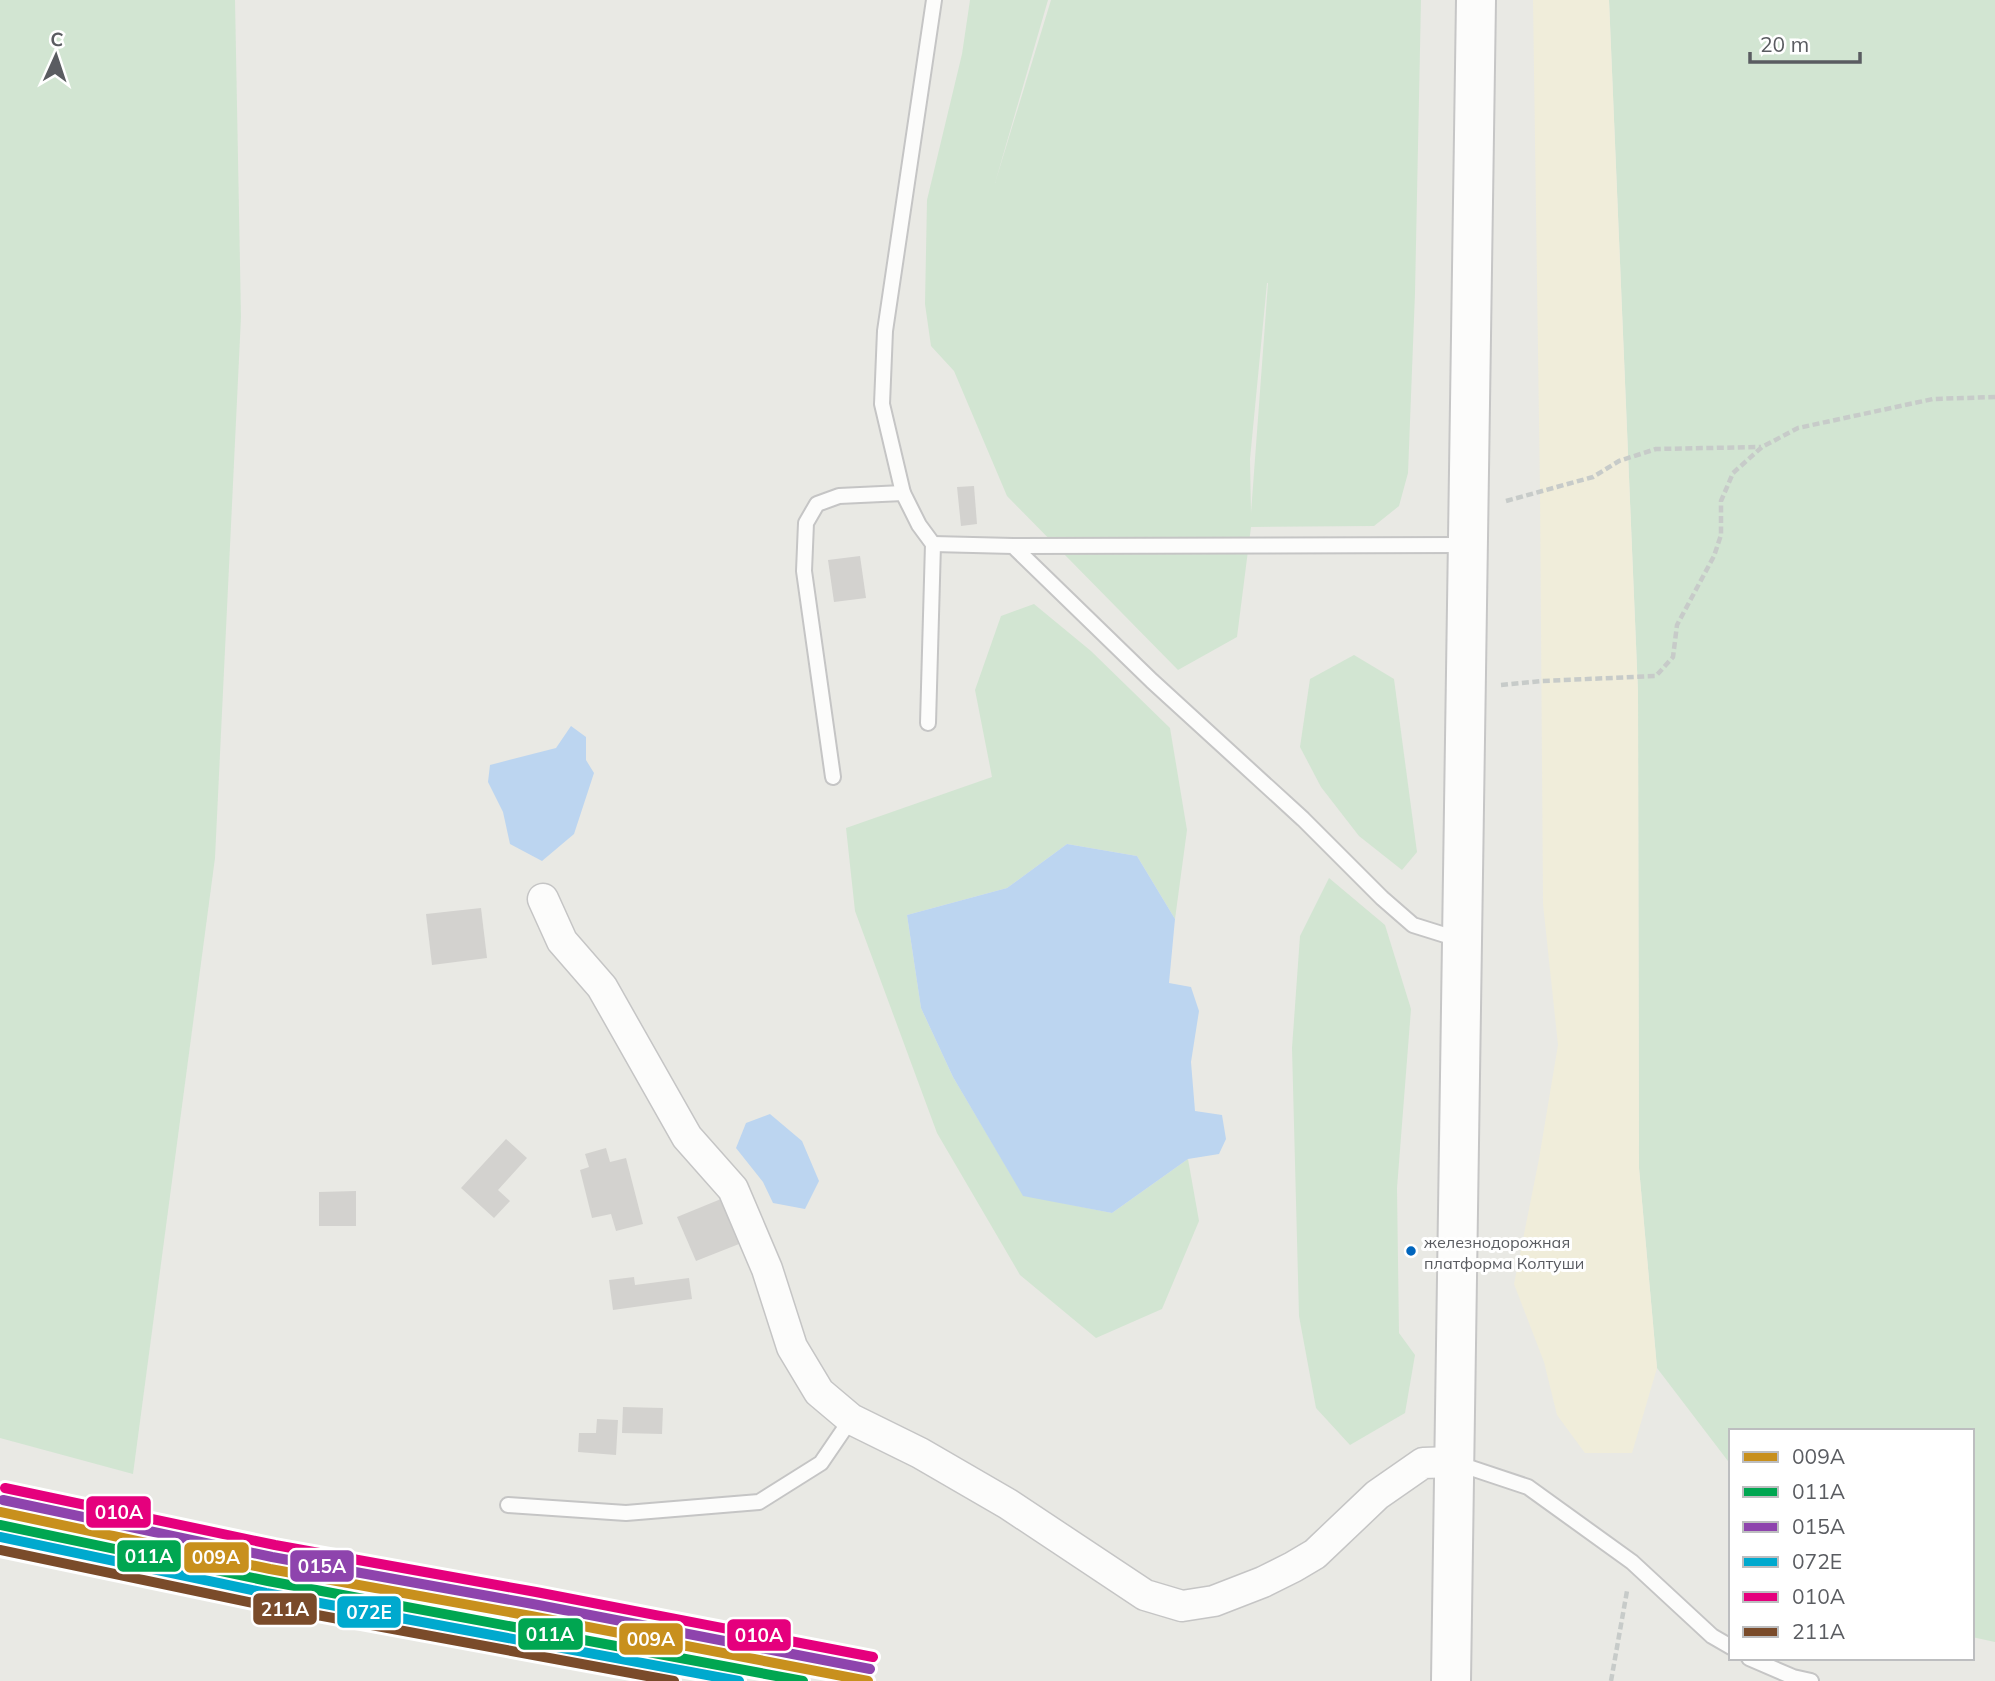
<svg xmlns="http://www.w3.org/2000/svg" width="1995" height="1681" font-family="Mulish,sans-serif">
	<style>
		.green { fill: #d2e5d2; fill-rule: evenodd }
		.sand { fill: #f0edda }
		.water { fill: #bcd5f0 }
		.building { fill: #d3d2cf }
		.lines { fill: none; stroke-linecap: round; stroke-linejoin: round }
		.lane-casing { stroke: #c5c5c5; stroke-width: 18 }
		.street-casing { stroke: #c5c5c5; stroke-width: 33 }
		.secondary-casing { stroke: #c6c6c6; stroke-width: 42 }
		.path { stroke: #c7cbc9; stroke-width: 4.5; stroke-dasharray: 7 3.5; stroke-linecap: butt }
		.lane { stroke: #fcfcfb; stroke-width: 14 }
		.street { stroke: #fcfcfb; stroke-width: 30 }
		.secondary { stroke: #fcfcfb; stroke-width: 38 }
		.rail-1-casing { stroke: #fff; stroke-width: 16 }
		.rail-2-casing { stroke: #fff; stroke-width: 16 }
		.rail-3-casing { stroke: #fff; stroke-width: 16 }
		.rail-4-casing { stroke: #fff; stroke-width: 16 }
		.rail-5-casing { stroke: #fff; stroke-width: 16 }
		.rail-6-casing { stroke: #fff; stroke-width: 16 }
		.rail-1 { stroke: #c8901d; stroke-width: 10 }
		.rail-2 { stroke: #00a651; stroke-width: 10 }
		.rail-3 { stroke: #8e44ad; stroke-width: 10 }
		.rail-4 { stroke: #00a9ce; stroke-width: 10 }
		.rail-5 { stroke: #e5007d; stroke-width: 10 }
		.rail-6 { stroke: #7a4b2a; stroke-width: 10 }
		.bus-dot { fill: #0065bd; stroke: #fff; stroke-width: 2.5 }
		.labels { text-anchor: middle; stroke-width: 6; stroke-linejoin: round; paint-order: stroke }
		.bus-label { font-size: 16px; fill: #5a5c61; stroke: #fff; text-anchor: start }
		.line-badge { stroke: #fff; stroke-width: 2.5 }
		.badge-label { font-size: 19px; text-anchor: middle; font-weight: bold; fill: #fff }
	</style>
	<rect width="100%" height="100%" fill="#e9e9e4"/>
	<!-- green -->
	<g class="green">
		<polygon points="0,0 235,0 241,317 215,858 133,1474 0,1438"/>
		<path d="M970,0H1048L995,183L1051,0H1421L1415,293L1408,473L1399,506L1374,526L1251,527L1237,637L1178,670L1007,496L954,371L931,346L925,304L927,200L962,54ZM1267,283H1268L1251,513L1250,459Z"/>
		<polygon points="1609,0 1995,0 1995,1642 1972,1637 1972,1431 1731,1431 1731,1465 1657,1368 1639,1168 1638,692"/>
		<polygon points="1034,604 1091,651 1170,728 1187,830 1175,919 1137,856 1067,844 1007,888 907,915 921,1008 953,1077 1023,1195 1112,1213 1188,1159 1199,1221 1162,1309 1096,1338 1020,1275 937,1133 855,911 846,828 992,777 975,690 1001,616"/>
		<polygon points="1354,655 1394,679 1417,852 1402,870 1359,836 1321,787 1300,747 1310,679"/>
		<polygon points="1329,878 1385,925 1411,1009 1397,1188 1399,1333 1415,1355 1405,1413 1350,1445 1316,1408 1299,1316 1292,1048 1300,936"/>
	</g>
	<!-- sand -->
	<polygon class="sand" points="1533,0 1609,0 1638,692 1639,1168 1657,1368 1632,1453 1585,1453 1557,1415 1544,1362 1514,1284 1539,1159 1558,1045 1543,904 1540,490"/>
	<!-- water -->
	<g class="water">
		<polygon points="571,726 586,737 586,760 594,773 574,834 542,861 510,844 503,812 488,782 490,765 556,748"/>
		<polygon points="1067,844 1137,856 1175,919 1169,983 1191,987 1199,1011 1191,1062 1195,1111 1222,1115 1226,1139 1219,1154 1188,1159 1112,1213 1023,1196 953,1077 921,1008 907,915 1007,888"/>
		<polygon points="770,1114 802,1141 819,1181 805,1209 773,1203 763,1182 736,1148 746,1123"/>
	</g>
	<!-- building -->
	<g class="building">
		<polygon points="974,486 977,524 961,526 957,487"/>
		<polygon points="860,556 866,598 834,602 828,560"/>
		<polygon points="481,908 487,958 432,965 426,914"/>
		<polygon points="506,1139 527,1158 498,1190 510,1201 494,1218 461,1188"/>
		<polygon points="606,1148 610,1162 626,1158 643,1224 616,1231 611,1214 592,1218 580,1170 589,1167 585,1154"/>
		<polygon points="356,1191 356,1226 319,1226 319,1192"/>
		<polygon points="721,1199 739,1244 696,1261 677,1217"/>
		<polygon points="634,1277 635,1285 689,1278 692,1299 613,1310 609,1280"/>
		<polygon points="623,1407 663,1408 662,1434 622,1433"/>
		<polygon points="597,1419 618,1420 616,1455 578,1452 579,1433 596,1433"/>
	</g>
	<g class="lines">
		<defs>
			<g id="lane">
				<polyline points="933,544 1013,546 1152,681 1303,819 1382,898 1413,925 1461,940"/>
				<polyline points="1013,546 1466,545"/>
				<polyline points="928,723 933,544 919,525 903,493 882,404 885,331 934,0"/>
				<polyline points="833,777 804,571 806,523 817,504 839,496 903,493"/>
				<polyline points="1456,1463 1528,1487 1632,1562 1712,1636 1731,1647"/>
				<polyline points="508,1505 626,1513 759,1502 821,1463 851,1419"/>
				<polyline points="1749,1658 1793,1677 1811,1681"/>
			</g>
			<polyline id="street" points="543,899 562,941 602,987 687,1137 733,1189 767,1269 792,1347 819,1392 851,1419 920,1453 1008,1504 1145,1595 1182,1606 1214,1601 1263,1582 1293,1567 1315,1554 1377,1495 1423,1463 1454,1462"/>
			<polyline id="secondary" points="1451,1681 1476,0"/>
		</defs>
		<!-- lane casing -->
		<use href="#lane" class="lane-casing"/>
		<!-- street casing -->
		<use href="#street" class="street-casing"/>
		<!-- secondary casing -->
		<use href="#secondary" class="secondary-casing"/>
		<!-- path -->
		<g class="path">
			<polyline points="1506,501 1593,477 1619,461 1656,449 1761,447"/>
			<polyline points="1501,685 1542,681 1656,676 1673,657 1677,625 1714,556 1721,535 1721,501 1733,473 1762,447 1798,428 1933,399 1995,397"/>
			<polyline points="1611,1681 1627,1591"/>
		</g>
		<!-- lane -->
		<use href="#lane" class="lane"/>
		<!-- street -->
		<use href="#street" class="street"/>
		<!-- secondary -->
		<use href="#secondary" class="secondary"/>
		<defs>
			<polyline id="rail-1" points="0,1512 270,1569 531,1616 868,1681"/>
			<polyline id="rail-2" points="0,1525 268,1581 803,1681"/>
			<polyline id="rail-3" points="3,1500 272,1557 533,1604 870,1669"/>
			<polyline id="rail-4" points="0,1537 266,1593 739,1681"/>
			<polyline id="rail-5" points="5,1488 275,1545 536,1592 873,1657"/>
			<polyline id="rail-6" points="0,1550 263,1605 674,1681"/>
		</defs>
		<!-- rail-1 casing -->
		<use href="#rail-1" class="rail-1-casing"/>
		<!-- rail-2 casing -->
		<use href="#rail-2" class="rail-2-casing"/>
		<!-- rail-3 casing -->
		<use href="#rail-3" class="rail-3-casing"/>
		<!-- rail-4 casing -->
		<use href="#rail-4" class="rail-4-casing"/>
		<!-- rail-5 casing -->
		<use href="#rail-5" class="rail-5-casing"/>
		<!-- rail-6 casing -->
		<use href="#rail-6" class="rail-6-casing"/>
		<!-- rail-1 -->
		<use href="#rail-1" class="rail-1"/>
		<!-- rail-2 -->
		<use href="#rail-2" class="rail-2"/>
		<!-- rail-3 -->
		<use href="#rail-3" class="rail-3"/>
		<!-- rail-4 -->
		<use href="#rail-4" class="rail-4"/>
		<!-- rail-5 -->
		<use href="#rail-5" class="rail-5"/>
		<!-- rail-6 -->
		<use href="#rail-6" class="rail-6"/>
	</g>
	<!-- markers -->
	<circle class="bus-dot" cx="1411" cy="1251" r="6"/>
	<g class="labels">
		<!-- bus labels -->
		<g class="bus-label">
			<text x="1424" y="1248">железнодорожная<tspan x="1424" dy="21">платформа Колтуши</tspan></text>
		</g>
	</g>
	<g class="line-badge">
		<rect x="85" y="1495" width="67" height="34" rx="7" fill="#e5007d"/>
		<rect x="116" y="1539" width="66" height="34" rx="7" fill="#00a651"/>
		<rect x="183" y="1541" width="67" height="33" rx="7" fill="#c8901d"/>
		<rect x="289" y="1549" width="66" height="34" rx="7" fill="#8e44ad"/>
		<rect x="252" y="1592" width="66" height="34" rx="7" fill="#7a4b2a"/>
		<rect x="336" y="1595" width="66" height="34" rx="7" fill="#00a9ce"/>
		<rect x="517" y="1617" width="67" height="34" rx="7" fill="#00a651"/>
		<rect x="726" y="1618" width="66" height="34" rx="7" fill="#e5007d"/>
		<rect x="618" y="1622" width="66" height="34" rx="7" fill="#c8901d"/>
	</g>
	<g class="badge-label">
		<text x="119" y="1519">010А</text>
		<text x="149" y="1563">011А</text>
		<text x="216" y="1564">009А</text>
		<text x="322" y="1573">015А</text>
		<text x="285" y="1616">211А</text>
		<text x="369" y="1619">072Е</text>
		<text x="550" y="1641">011А</text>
		<text x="759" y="1642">010А</text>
		<text x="651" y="1646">009А</text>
	</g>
	<!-- legend -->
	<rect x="1729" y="1429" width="245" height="231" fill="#ffffff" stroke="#bdbec0" stroke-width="2"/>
	<rect x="1743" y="1452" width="35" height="10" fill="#c8901d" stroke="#bdbec0" stroke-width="2"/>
	<text x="1792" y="1464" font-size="21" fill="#5a5c61">009А</text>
	<rect x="1743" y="1487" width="35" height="10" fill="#00a651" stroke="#bdbec0" stroke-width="2"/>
	<text x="1792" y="1499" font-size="21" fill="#5a5c61">011А</text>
	<rect x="1743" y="1522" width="35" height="10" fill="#8e44ad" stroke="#bdbec0" stroke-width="2"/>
	<text x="1792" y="1534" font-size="21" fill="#5a5c61">015А</text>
	<rect x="1743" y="1557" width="35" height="10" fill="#00a9ce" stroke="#bdbec0" stroke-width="2"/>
	<text x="1792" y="1569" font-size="21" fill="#5a5c61">072Е</text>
	<rect x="1743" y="1592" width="35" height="10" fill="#e5007d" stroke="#bdbec0" stroke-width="2"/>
	<text x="1792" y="1604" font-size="21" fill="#5a5c61">010А</text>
	<rect x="1743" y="1627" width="35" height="10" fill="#7a4b2a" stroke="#bdbec0" stroke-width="2"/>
	<text x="1792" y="1639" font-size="21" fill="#5a5c61">211А</text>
	<!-- north arrow -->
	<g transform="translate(56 56) rotate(3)" stroke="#ffffff" stroke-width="5" paint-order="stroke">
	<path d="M0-5L12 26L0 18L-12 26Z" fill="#5a5c61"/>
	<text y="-10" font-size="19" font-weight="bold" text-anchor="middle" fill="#5a5c61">С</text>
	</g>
	<!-- scale -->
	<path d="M1750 52v10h110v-10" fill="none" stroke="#5a5c61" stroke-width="3.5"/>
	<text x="1760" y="52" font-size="21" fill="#5a5c61" stroke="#ffffff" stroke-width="5" paint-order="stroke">20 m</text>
</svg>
